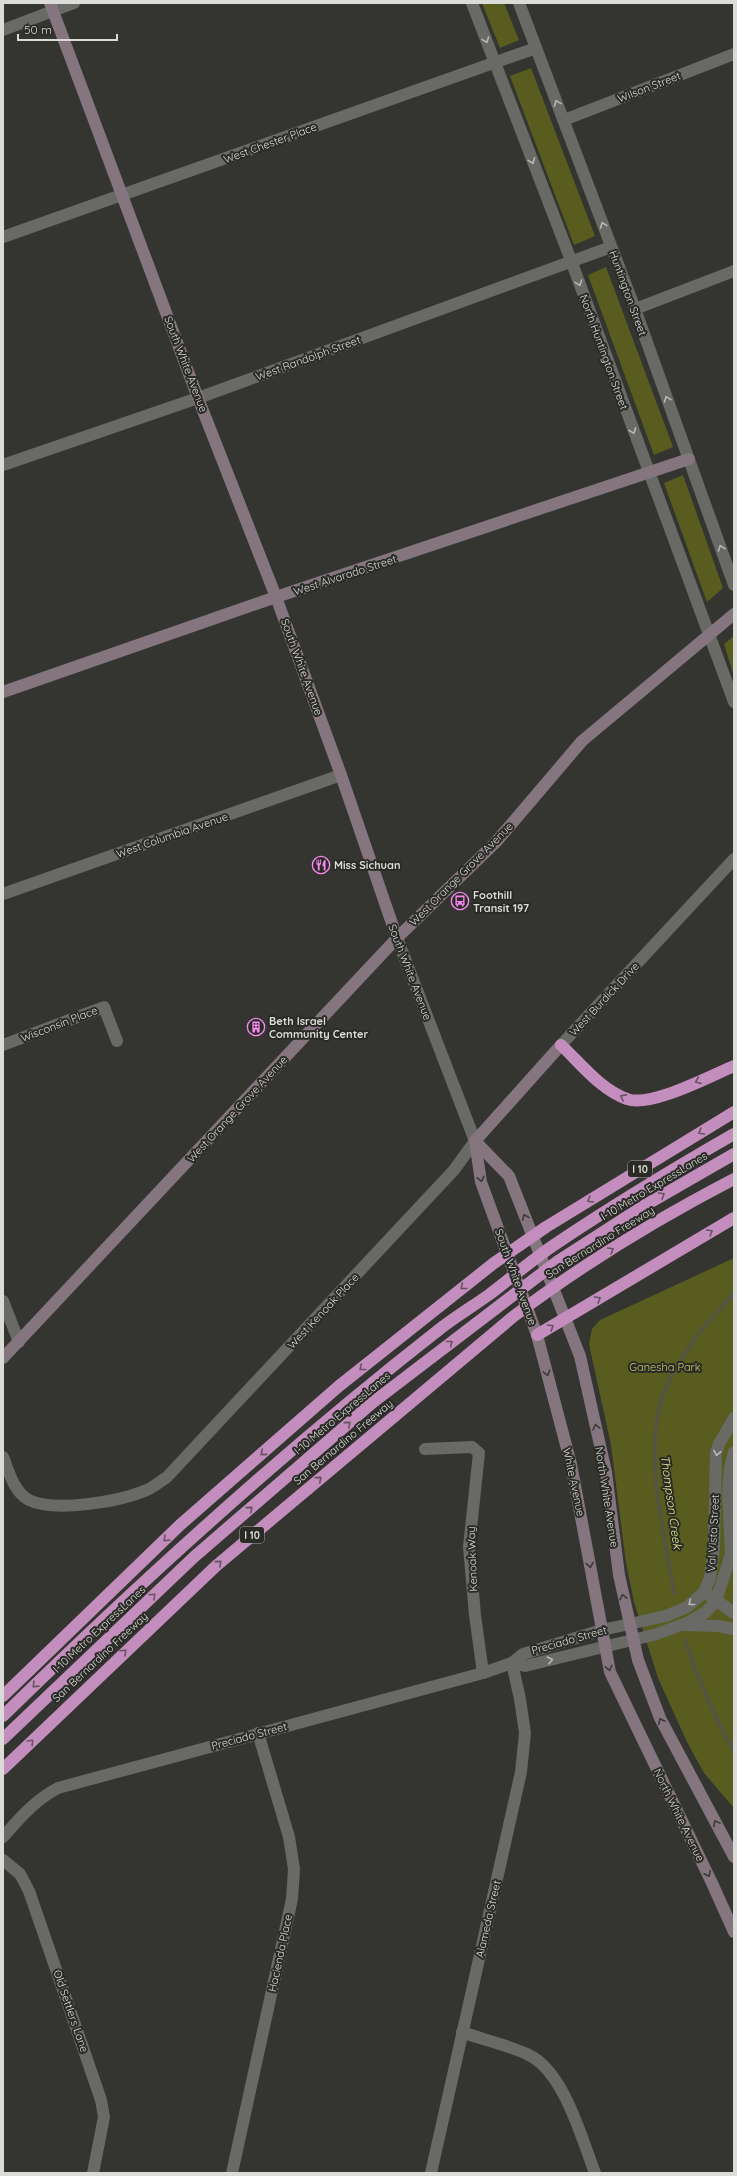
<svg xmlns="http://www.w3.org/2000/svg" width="737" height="2176" font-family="Quicksand,sans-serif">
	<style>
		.green { fill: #585d1f }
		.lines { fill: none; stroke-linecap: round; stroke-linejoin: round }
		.stream { stroke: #545541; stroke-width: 4 }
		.street { stroke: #696a65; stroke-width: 12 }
		.secondary { stroke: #84757f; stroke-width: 12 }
		.highway { stroke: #c38ebd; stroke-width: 12 }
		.oneway { stroke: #b9b9b6 }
		.oneway2 { stroke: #675262 }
		.oneway3 { stroke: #3c3938 }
		.labels { text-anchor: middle; stroke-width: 4; stroke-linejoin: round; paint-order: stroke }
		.shield { fill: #2a2a26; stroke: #a6a6a3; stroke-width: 1 }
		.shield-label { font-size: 10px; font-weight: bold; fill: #dbdbd8 }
		.street-label { font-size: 11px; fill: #dbdbd8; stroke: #2a2a26 }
		.poi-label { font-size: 11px; font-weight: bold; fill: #dbdbd8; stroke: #2a2a26; text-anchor: start }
		.park-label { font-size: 11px; fill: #c4cd6e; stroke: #2a2a26 }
		.water-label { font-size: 12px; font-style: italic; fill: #e2ec8c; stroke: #2a2a26 }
	</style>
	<rect width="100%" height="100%" fill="#343430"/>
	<!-- green -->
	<g class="green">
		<polygon points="482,3 504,3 519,40 500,48"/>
		<polygon points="531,68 595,236 574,245 510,76"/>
		<polygon points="606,267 673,447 654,455 588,275"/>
		<polygon points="683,475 723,588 707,602 664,483"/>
		<polygon points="734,636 734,676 724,644"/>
		<polygon points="734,1258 734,1808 704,1773 688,1744 658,1678 634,1602 626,1563 611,1445 589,1344 592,1329 600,1320"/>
	</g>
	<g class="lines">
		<!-- stream -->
		<g class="stream">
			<path d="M674,1593C665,1538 646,1465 659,1410C669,1365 704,1326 734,1293"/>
			<path d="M685,1640C698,1679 714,1716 734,1752"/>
		</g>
		<!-- street -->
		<g class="street">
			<polyline points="472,3 572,263 734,702"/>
			<polyline points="519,3 635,309 734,585"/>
			<polyline points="3,30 74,3"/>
			<polyline points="564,120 734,54"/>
			<polyline points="3,237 536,48"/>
			<polyline points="635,309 734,271"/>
			<polyline points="3,465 198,398 611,247"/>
			<polyline points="3,894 341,775"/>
			<polyline points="3,1045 104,1007 117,1041"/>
			<polyline points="561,1045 734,859"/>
			<polyline points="3,1301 19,1342"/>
			<polyline points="425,1449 472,1447 479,1453 469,1547 475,1615 483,1673"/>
			<path d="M3,1457C9,1472 14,1492 29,1500C55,1513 123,1501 149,1489C155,1486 161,1481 167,1477L454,1170L475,1141L397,938"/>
			<polyline points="710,1596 734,1613"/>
			<polyline points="684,1625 718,1626 734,1629"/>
			<polyline points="512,1663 525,1666 657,1634 689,1622 706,1612 716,1601 731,1554 728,1492 730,1468 734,1452"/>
			<path d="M3,1837C20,1818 35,1800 58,1788L483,1673L512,1663L523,1654L602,1630L666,1616L687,1607L704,1592L710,1578L714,1548L716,1453L719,1444L734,1418"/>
			<polyline points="3,1860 20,1874 29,1891 101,2100 104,2117 93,2173"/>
			<path d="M462,2032C484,2040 508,2045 529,2055C564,2072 582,2139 595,2173"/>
			<polyline points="232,2173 292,1899 294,1869 289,1837 258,1733"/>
			<polyline points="431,2173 521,1772 525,1733 520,1699 512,1663"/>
		</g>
		<!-- secondary -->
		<g class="secondary">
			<polyline points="50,3 198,398 276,597 341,775 397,938"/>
			<polyline points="3,692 276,597 689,459"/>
			<polyline points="475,1141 481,1182 537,1335 571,1464 610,1672 712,1883 734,1932"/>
			<polyline points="475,1141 509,1176 580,1356 606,1472 619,1575 638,1660 660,1718 734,1857"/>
			<polyline points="475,1141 561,1045"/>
			<polyline points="3,1358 397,938 496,842 582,741 734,614"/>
		</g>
		<!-- highway -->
		<g class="highway">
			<path d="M561,1045C581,1064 601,1090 627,1099C650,1108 710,1076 734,1066"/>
			<polyline points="537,1335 734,1218"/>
			<polyline points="3,1696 180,1525 339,1386 494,1263 546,1227 734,1112"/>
			<path d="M3,1716C141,1581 284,1451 436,1332C453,1318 472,1307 490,1294C511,1278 532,1260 554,1245C612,1206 673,1169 734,1134"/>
			<polyline points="3,1739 194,1557 372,1403 558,1261 642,1207 734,1154"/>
			<path d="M3,1769L216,1566L514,1316C583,1264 657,1219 734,1179"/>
		</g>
	</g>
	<!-- one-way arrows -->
	<defs><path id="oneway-chevron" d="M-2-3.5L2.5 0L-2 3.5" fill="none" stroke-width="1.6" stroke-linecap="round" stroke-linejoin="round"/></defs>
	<g class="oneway">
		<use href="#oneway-chevron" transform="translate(486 40) rotate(70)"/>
		<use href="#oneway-chevron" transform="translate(557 103) rotate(-111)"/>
		<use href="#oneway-chevron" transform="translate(532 161) rotate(69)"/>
		<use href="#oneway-chevron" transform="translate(603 225) rotate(-111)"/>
		<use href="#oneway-chevron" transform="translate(579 283) rotate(70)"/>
		<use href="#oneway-chevron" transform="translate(667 399) rotate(-110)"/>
		<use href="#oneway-chevron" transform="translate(633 431) rotate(70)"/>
		<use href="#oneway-chevron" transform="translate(721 548) rotate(-110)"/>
		<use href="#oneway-chevron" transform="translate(717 1453) rotate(100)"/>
		<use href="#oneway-chevron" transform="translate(691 1603) rotate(142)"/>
		<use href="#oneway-chevron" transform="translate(550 1660) rotate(-13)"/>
	</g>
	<g class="oneway2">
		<use href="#oneway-chevron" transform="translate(698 1081) rotate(157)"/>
		<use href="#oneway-chevron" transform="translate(623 1097) rotate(-152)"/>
		<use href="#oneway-chevron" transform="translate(701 1132) rotate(149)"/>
		<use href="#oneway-chevron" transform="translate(662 1195) rotate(-31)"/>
		<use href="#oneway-chevron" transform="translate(590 1200) rotate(149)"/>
		<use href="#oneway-chevron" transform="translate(710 1232) rotate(-31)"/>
		<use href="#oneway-chevron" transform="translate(611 1250) rotate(-31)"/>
		<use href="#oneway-chevron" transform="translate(463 1287) rotate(141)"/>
		<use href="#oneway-chevron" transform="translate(598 1299) rotate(-31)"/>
		<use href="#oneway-chevron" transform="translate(551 1327) rotate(-31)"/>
		<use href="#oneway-chevron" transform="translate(450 1343) rotate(-38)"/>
		<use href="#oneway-chevron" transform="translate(362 1368) rotate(141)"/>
		<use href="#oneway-chevron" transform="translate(348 1424) rotate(-41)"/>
		<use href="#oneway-chevron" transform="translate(263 1453) rotate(139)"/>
		<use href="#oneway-chevron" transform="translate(319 1479) rotate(-40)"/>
		<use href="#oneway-chevron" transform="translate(250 1509) rotate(-41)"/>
		<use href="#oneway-chevron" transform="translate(166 1539) rotate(136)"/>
		<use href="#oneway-chevron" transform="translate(219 1563) rotate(-41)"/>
		<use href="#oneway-chevron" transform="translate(153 1596) rotate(-43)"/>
		<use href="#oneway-chevron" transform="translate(124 1652) rotate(-43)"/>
		<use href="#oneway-chevron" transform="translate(35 1685) rotate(136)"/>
		<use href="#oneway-chevron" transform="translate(31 1742) rotate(-45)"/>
	</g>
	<g class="oneway3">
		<use href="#oneway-chevron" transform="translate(481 1179) rotate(77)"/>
		<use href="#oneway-chevron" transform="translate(525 1217) rotate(-112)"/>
		<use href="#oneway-chevron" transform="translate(547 1373) rotate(75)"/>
		<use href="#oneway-chevron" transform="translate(596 1427) rotate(-103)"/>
		<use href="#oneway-chevron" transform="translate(590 1565) rotate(80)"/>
		<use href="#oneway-chevron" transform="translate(623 1597) rotate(-102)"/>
		<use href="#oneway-chevron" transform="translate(609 1668) rotate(76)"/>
		<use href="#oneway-chevron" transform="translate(661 1721) rotate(-116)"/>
		<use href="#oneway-chevron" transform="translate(716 1823) rotate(-118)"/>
		<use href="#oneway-chevron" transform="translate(708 1874) rotate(64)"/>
	</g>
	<!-- icons -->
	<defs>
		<symbol id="restaurant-ring" viewBox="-11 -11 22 22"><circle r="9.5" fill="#2a2a26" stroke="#f688ed" stroke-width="1.5"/><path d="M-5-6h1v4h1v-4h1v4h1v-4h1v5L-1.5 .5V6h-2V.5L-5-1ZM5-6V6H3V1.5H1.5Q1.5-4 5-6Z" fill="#f688ed"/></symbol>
		<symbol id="bus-ring" viewBox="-11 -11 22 22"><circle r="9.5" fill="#2a2a26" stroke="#f688ed" stroke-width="1.5"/><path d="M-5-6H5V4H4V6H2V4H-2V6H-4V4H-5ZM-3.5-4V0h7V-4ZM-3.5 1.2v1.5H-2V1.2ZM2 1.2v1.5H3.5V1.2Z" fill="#f688ed"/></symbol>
		<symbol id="building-ring" viewBox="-11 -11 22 22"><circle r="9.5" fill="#2a2a26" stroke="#f688ed" stroke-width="1.5"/><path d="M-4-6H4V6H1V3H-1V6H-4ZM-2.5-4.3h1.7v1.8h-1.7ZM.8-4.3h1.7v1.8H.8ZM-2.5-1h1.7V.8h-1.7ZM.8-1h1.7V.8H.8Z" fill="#f688ed"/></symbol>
	</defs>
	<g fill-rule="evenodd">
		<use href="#restaurant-ring" x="311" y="855" width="20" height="20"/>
		<use href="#bus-ring" x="450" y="891" width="20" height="20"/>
		<use href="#building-ring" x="246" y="1017" width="20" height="20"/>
	</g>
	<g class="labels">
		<!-- shield labels -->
		<g class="shield">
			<rect x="628" y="1161" width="24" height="16" rx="3"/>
			<rect x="240" y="1527" width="24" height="16" rx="3"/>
		</g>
		<g class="shield-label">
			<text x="640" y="1173">I 10</text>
			<text x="252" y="1539">I 10</text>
		</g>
		<!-- street labels -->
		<g class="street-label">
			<text transform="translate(649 87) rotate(-21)" y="4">Wilson Street</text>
			<text transform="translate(270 143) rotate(-20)" y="4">West Chester Place</text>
			<text transform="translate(628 293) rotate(70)" y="4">Huntington Street</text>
			<text transform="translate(604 352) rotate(70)" y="4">North Huntington Street</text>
			<text transform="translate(308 358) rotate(-20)" y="4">West Randolph Street</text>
			<text transform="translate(186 364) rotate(69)" y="4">South White Avenue</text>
			<text transform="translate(345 575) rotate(-18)" y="4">West Alvarado Street</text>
			<text transform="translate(302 667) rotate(70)" y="4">South White Avenue</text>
			<text transform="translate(172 835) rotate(-19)" y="4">West Columbia Avenue</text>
			<text transform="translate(461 874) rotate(-45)" y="4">West Orange Grove Avenue</text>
			<text transform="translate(410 972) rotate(69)" y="4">South White Avenue</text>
			<text transform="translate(604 999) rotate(-47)" y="4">West Burdick Drive</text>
			<text transform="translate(59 1024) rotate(-21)" y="4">Wisconsin Place</text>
			<text transform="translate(237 1109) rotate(-47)" y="4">West Orange Grove Avenue</text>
			<text transform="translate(654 1186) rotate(-31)" y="4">I-10 Metro ExpressLanes</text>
			<text transform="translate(600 1242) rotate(-32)" y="4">San Bernardino Freeway</text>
			<text transform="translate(516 1277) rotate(70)" y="4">South White Avenue</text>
			<text transform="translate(323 1311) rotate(-47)" y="4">West Kenoak Place</text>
			<text transform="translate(342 1413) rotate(-40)" y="4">I-10 Metro ExpressLanes</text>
			<text transform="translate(343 1442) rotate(-40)" y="4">San Bernardino Freeway</text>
			<text transform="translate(574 1482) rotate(78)" y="4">White Avenue</text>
			<text transform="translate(607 1497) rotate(81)" y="4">North White Avenue</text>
			<text transform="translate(713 1533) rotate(-87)" y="4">Val Vista Street</text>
			<text transform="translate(472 1559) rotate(-92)" y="4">Kenoak Way</text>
			<text transform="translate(99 1629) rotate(-43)" y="4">I-10 Metro ExpressLanes</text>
			<text transform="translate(569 1640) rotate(-16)" y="4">Preciado Street</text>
			<text transform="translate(100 1657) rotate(-43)" y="4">San Bernardino Freeway</text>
			<text transform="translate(249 1736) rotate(-15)" y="4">Preciado Street</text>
			<text transform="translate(679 1815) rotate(64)" y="4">North White Avenue</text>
			<text transform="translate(488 1919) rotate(-77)" y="4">Alameda Street</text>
			<text transform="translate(280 1953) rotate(-78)" y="4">Hacienda Place</text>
			<text transform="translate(71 2011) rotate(71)" y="4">Old Settlers Lane</text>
		</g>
		<!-- poi labels -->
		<g class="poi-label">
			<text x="334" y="869">Miss Sichuan</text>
			<text x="473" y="899">Foothill<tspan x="473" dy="13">Transit 197</tspan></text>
			<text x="269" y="1025">Beth Israel<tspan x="269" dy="13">Community Center</tspan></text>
		</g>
		<!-- park labels -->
		<g class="park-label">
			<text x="665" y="1371">Ganesha Park</text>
		</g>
		<!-- water labels -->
		<g class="water-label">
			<text transform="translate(671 1502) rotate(82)" y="4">Thompson Creek</text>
		</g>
	</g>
	<!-- border -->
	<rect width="737" height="2176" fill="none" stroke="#dbdbd8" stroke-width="8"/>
	<!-- scale -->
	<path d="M18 34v6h99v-6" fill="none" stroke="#dbdbd8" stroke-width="2"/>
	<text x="24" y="34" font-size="12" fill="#dbdbd8" stroke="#2a2a26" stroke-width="3" paint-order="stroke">50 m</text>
</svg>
